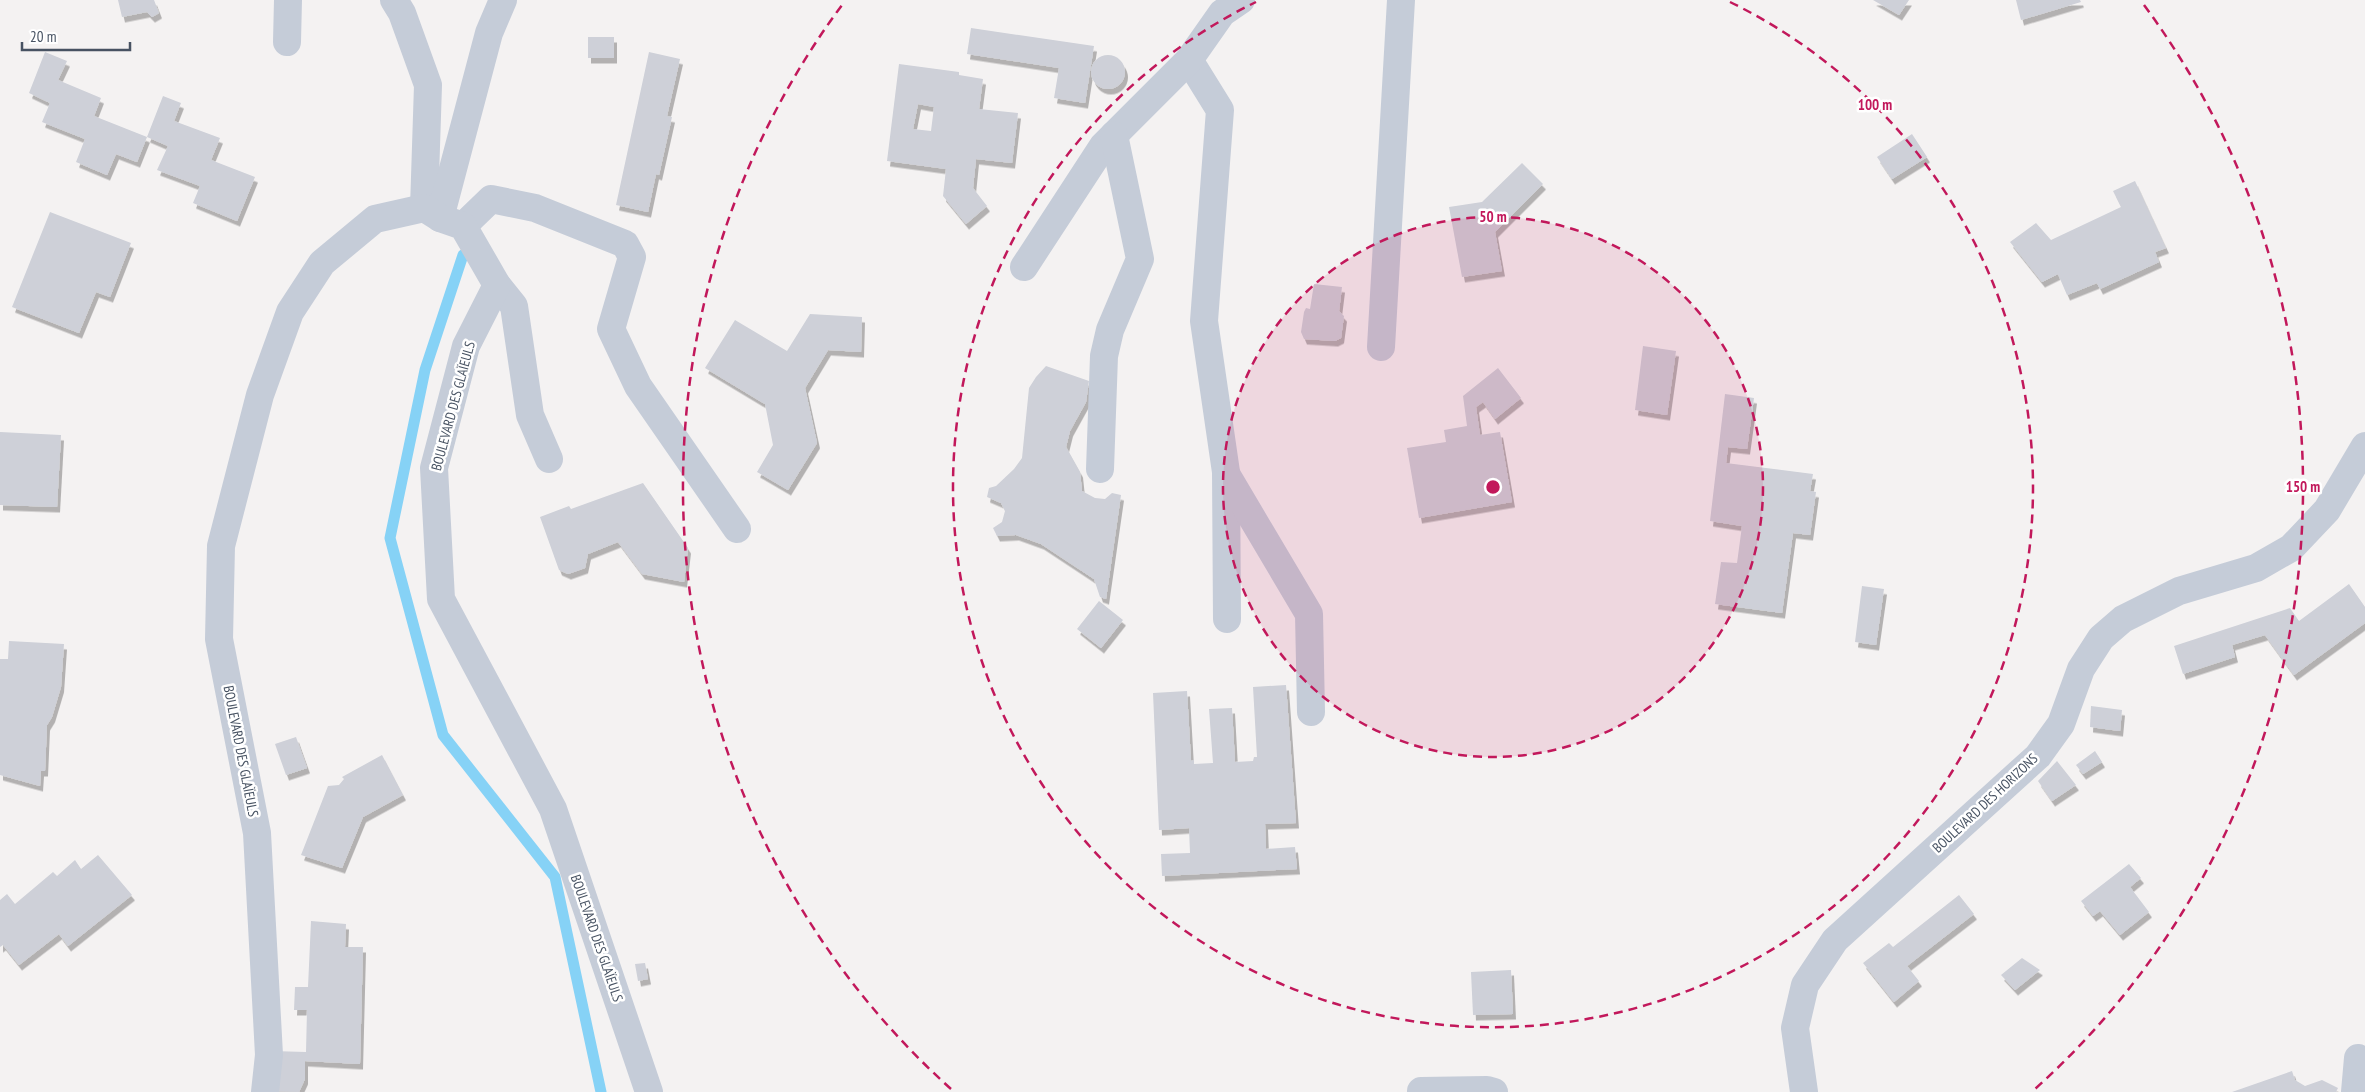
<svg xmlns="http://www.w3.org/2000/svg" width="2365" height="1092" font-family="'PT Sans Narrow',sans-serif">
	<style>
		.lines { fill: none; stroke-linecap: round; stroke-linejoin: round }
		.stream { stroke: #86d2f6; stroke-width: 11 }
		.building { fill: #ced0d8; fill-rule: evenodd; filter: url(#shadow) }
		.minor { stroke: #c5ccd8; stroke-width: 28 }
		.ring { fill: none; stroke: #c2185b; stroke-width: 2.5; stroke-dasharray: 9 6 }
		.labels { text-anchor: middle; stroke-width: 5; stroke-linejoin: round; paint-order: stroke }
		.street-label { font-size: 14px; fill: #475262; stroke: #fff }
		.centre { fill: #c2185b; stroke: #fff; stroke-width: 2.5 }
		.ring-label { font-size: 15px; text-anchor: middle; font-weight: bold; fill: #c2185b; stroke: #fff; stroke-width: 5; stroke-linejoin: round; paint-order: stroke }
	</style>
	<defs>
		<filter id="shadow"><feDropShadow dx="3" dy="5.5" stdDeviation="0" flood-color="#0004"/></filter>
	</defs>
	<rect width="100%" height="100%" fill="#f4f2f2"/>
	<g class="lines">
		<!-- stream -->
		<polyline class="stream" points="463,255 425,370 390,538 443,735 555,877 601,1092"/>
	</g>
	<!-- building -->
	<g class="building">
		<polygon points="118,0 154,0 159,13 152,17 147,12 122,17"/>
		<polygon points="1873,0 1909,0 1899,15"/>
		<polygon points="2016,0 2080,0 2081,2 2021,20"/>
		<polygon points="971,28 1094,46 1085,103 1054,98 1059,68 967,54"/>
		<rect x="588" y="37" width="26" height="21"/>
		<polygon points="45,52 67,61 58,80 101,98 94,116 147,137 137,162 116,154 107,175 76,162 85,139 42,122 50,103 29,93"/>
		<polygon points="649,52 680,59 667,116 672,117 659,175 656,174 648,212 616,205"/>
		<circle cx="1108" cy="72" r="17"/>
		<path d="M899,64L959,72V75L983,79L979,109L1018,113L1012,163L976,159L973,188L987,206L966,224L943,196L946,169L887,161ZM918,104L934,107L931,131L913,129Z"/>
		<polygon points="163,96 181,103 174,121 220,138 211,160 255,177 237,221 193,203 200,186 157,170 168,146 147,137"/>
		<polygon points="1912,134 1927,157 1892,179 1877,157"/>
		<polygon points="1522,163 1543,184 1495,232 1502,271 1462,277 1449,207 1482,202"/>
		<polygon points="2135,181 2166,248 2155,252 2159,262 2100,289 2097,283 2067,295 2058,274 2042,282 2010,242 2036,223 2051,240 2121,207 2113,191"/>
		<polygon points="50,212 131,243 110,297 96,292 79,333 12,307"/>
		<polygon points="1314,284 1342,287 1339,311 1344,316 1341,338 1335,341 1304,339 1301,332 1304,312 1306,308 1310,309"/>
		<polygon points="810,314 862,317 861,352 828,350 805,388 817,443 788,490 757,472 773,445 765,404 705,368 735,320 787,351"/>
		<polygon points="1643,346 1676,351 1667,415 1635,410"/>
		<polygon points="1046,366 1089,381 1086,402 1070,431 1066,447 1080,472 1082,491 1095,498 1105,499 1112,493 1121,495 1106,599 1100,597 1094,579 1041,544 1016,535 997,536 993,528 1002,522 1005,511 1001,503 987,497 989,488 996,486 1014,469 1022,458 1029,388 1036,377"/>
		<polygon points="1498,368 1521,398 1495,419 1483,402 1476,407 1480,435 1500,432 1512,502 1419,518 1407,448 1446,442 1444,430 1467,426 1463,396"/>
		<polygon points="1725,394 1754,398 1747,449 1728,447 1726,463 1813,474 1810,491 1816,492 1810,535 1793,533 1782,613 1715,604 1721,562 1737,563 1742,526 1710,521"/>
		<polygon points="0,432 61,435 57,507 0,505"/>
		<polygon points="643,483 688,548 684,582 642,574 618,542 588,554 585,568 568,574 559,570 540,517 569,506 571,509"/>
		<polygon points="2349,584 2365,607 2365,623 2294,675 2265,635 2232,645 2235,657 2183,674 2174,646 2290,608 2299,621"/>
		<polygon points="1862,586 1884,589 1876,645 1855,642"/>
		<polygon points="1099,601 1123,620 1101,648 1077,629"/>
		<polygon points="9,641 64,644 61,687 52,717 47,725 45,771 41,771 40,786 0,775 0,659 8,659"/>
		<polygon points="1286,685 1296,823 1265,824 1266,849 1295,847 1297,869 1162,876 1161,854 1190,853 1189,828 1159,830 1153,693 1187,691 1191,761 1194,760 1194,764 1213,763 1209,709 1232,708 1235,762 1253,761 1254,757 1257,757 1253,687"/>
		<polygon points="2091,706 2122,710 2120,731 2090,727"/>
		<polygon points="296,737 307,768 286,775 275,744"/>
		<polygon points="2095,751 2102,762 2083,774 2076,765"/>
		<polygon points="382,755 403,795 363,817 342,868 301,855 328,786 339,785 344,779 342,777"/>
		<polygon points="2057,761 2076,785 2052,801 2038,781"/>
		<polygon points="98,855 132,895 68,946 59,934 19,965 3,945 0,947 0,900 7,894 15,904 53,872 57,876 75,860 81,869"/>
		<polygon points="2129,864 2141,878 2130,887 2149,912 2120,935 2100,911 2093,916 2081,901"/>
		<polygon points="1959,895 1974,914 1907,966 1919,981 1894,1002 1863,963 1889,943 1893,947"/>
		<polygon points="311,921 346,924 345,947 363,947 360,1064 305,1061 305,1079 299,1092 270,1091 272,1051 306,1052 307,1010 294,1010 295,987 308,987"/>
		<polygon points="2022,958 2040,970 2015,990 2001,975"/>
		<polygon points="645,963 648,979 638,981 635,964"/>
		<polygon points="1511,970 1513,1014 1473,1015 1471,972"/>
		<polygon points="2292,1071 2295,1080 2305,1086 2322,1080 2338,1088 2336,1092 2232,1092"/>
	</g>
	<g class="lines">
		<!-- minor -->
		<g class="minor">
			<polyline points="394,0 402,13 428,85 424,208"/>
			<polyline points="287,42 288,0"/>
			<polyline points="1189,60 1220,110 1204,321 1226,472 1227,619"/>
			<polyline points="440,218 489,33 503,0"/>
			<polyline points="463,226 491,199 535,208 625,244 632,257 611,329 638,386 737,529"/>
			<polyline points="1024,267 1103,146 1189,60 1222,13 1241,0"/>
			<polyline points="497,285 514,306 530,415 549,459"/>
			<polyline points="1381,347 1401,0"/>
			<polyline points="1100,469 1104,356 1110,330 1140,259 1114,135"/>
			<polyline points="1226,474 1309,614 1311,712"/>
			<polyline points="1421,1091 1487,1090 1494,1092"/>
			<polyline points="265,1092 269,1055 257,833 219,639 221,546 260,395 290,312 322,263 375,219 424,208 440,218 463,226 497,285 466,346 434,468 441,599 553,809 649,1092"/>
			<polyline points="1804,1092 1795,1028 1805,985 1835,940 2038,756 2061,724 2081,669 2101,638 2123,619 2179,591 2256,568 2291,548 2327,510 2365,446"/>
			<polyline points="2355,1092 2358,1058"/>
		</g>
	</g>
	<!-- distance rings -->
	<circle cx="1493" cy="487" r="270" fill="#c2185b" fill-opacity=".12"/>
	<g class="ring">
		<circle cx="1493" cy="487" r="270"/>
		<path d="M1730 2A540 540 0 1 1 1256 2"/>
		<path d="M951 1089A810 810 0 0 1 842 5M2144 5A810 810 0 0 1 2035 1089"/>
	</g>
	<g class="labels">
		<!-- street labels -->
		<g class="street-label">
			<text transform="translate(453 406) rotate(-75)" y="5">BOULEVARD DES GLAÏEULS</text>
			<text transform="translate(241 751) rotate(79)" y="5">BOULEVARD DES GLAÏEULS</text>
			<text transform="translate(1985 803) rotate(-43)" y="5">BOULEVARD DES HORIZONS</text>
			<text transform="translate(597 938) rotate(71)" y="5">BOULEVARD DES GLAÏEULS</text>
		</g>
	</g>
	<circle cx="1493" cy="487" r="8" class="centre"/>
	<g class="ring-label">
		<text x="1875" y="110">100 m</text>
		<text x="1493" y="222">50 m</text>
		<text x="2303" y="492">150 m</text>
	</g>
	<!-- scale -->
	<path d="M22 42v8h108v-8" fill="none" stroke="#475262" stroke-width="2.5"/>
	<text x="30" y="42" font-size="15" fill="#475262" stroke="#ffffff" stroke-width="4" paint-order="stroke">20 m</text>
</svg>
